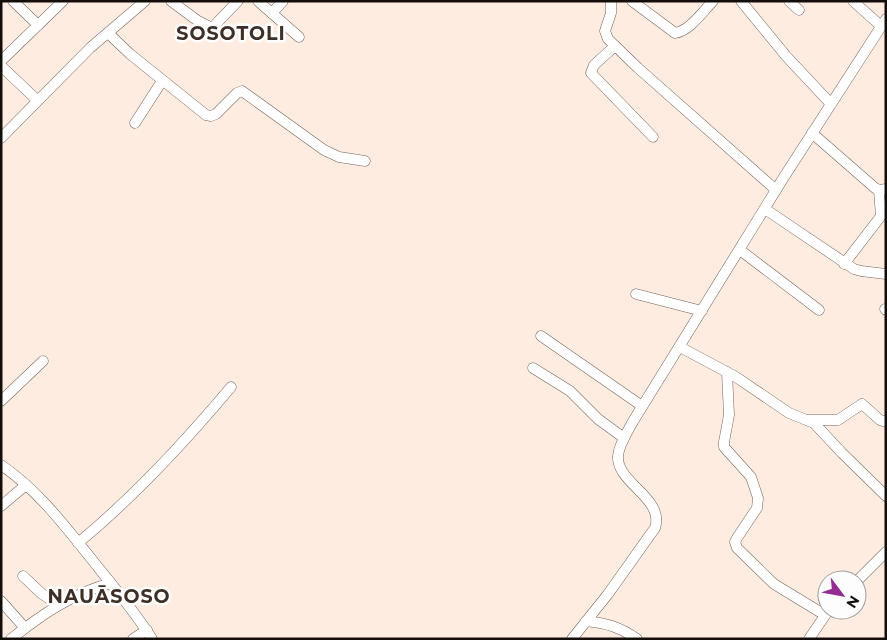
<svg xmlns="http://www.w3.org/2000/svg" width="887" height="640" font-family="Montserrat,sans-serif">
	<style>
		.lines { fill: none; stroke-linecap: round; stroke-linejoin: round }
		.minor-casing { stroke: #726259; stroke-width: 11 }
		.minor { stroke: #fff; stroke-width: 10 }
		.labels { text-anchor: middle; stroke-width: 5; stroke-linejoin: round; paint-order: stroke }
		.district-label { font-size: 19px; font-weight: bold; letter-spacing: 1px; fill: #3d2f26; stroke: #fdfdfd }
	</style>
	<rect width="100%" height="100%" fill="#feece1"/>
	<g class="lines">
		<defs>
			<g id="minor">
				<polyline points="13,1 38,25"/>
				<polyline points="171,1 198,21 212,28 238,1"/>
				<polyline points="258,1 299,37"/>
				<polyline points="611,1 611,13 605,31 608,39 638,68 776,190"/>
				<path d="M632,1L675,33C690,31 703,11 713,1"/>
				<polyline points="741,1 786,56 831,104"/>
				<polyline points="789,1 799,10"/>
				<polyline points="853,1 881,26"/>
				<polyline points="272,13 283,1"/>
				<polyline points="108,33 130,54 206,115 211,116 216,114 237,93 242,91 324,150 339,157 365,161"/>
				<polyline points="615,46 594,65 591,73 653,137"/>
				<polyline points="1,61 63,1"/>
				<polyline points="1,66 37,100"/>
				<polyline points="135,123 162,81"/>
				<polyline points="812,133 875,188 879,190 886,189"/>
				<polyline points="1,138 90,48 145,1"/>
				<polyline points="765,209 854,269 861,271 886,274"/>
				<polyline points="740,250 819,310"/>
				<polyline points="844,264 881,216 879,190"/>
				<polyline points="636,294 702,311"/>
				<polyline points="885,309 886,310"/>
				<polyline points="541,336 642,406"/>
				<polyline points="680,347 736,377 789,413 814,423 842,453 886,496"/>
				<polyline points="533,368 570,391 598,419 624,438"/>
				<polyline points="727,372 729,415 724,442 724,447 751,477 758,498 757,508 737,538 735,542 737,548 774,584 825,615"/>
				<polyline points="1,401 43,361"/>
				<polyline points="808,420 838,420 862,404 880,420 886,422"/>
				<path d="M1,465C41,492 71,534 101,571C119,593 137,615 152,639"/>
				<polyline points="1,506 26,485"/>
				<path d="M78,543C135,496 184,443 231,387"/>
				<polyline points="23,576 42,594 59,605"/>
				<polyline points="857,581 886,552"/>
				<polyline points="1,601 25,628"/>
				<path d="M586,621C606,623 620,627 637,639"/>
				<path d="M11,639C41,615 73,593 111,583"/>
				<polyline points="133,639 147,630"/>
				<path d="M572,639L608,594L655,528C665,498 616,483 618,456C619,444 627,433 632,423L784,177L886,19"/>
				<polyline points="809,639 828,611"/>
			</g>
		</defs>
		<!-- minor casing -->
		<use href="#minor" class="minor-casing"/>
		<!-- minor -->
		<use href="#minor" class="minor"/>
	</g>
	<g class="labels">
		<!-- district labels -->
		<g class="district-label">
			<text x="231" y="40">SOSOTOLI</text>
			<text x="109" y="603">NAUĀSOSO</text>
		</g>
	</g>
	<!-- border -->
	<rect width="887" height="640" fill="none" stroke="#140e0b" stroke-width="5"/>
	<!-- north arrow -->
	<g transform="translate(842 595) rotate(122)"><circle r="24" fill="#fdfdfd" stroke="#a09d9c"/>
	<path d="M0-4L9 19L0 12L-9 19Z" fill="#932d93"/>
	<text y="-8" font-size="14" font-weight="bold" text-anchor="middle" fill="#140e0b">N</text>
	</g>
</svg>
